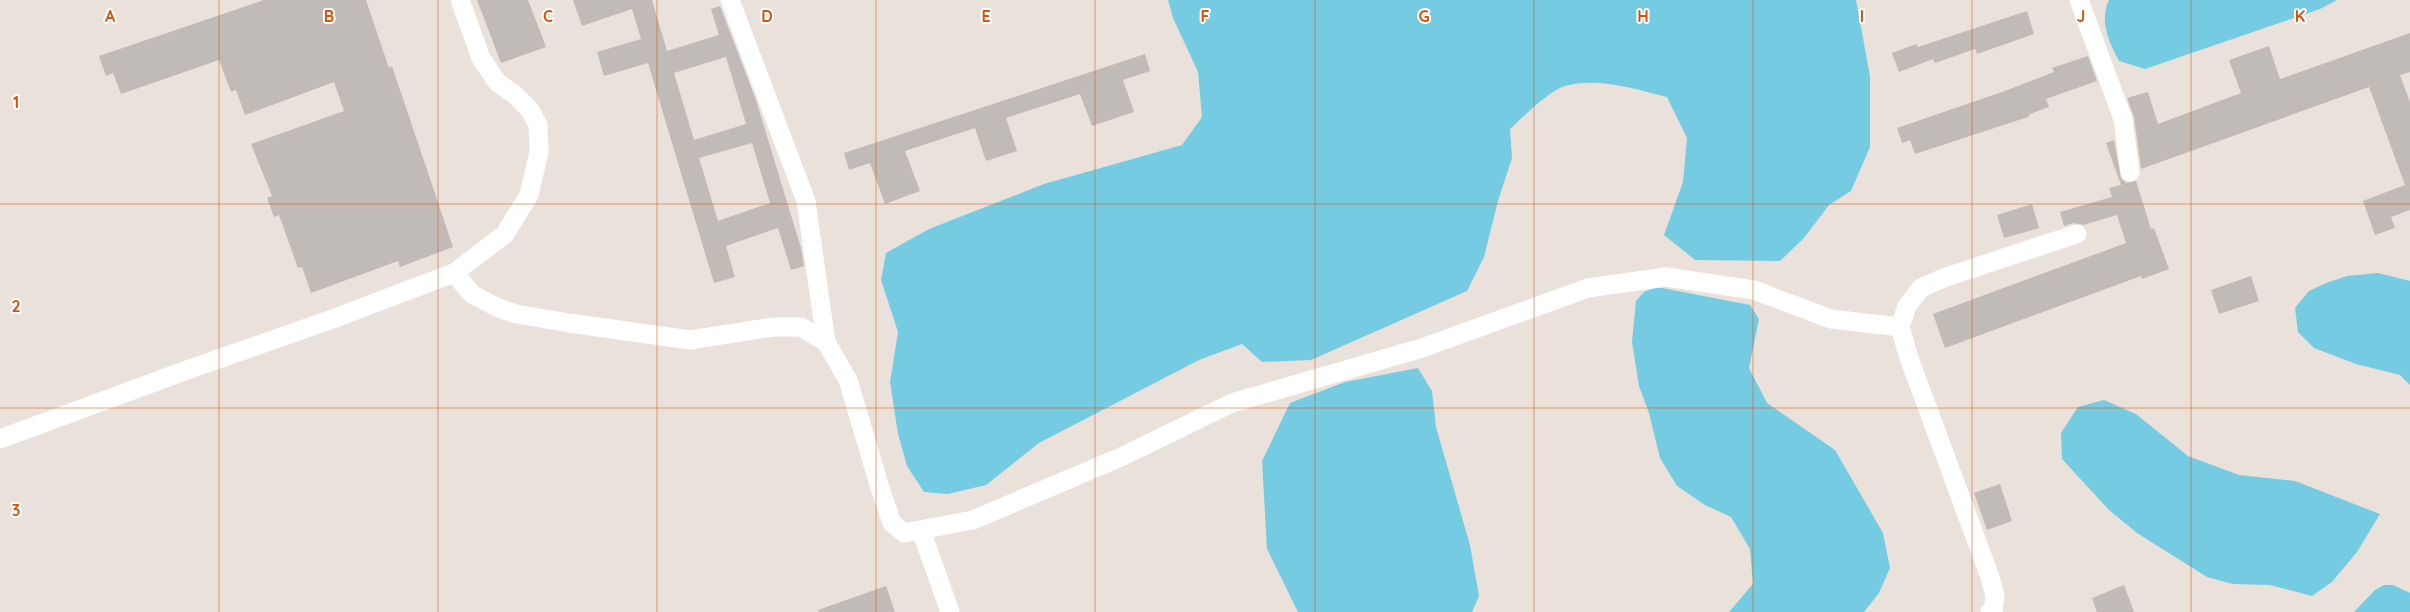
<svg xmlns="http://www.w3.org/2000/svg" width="2410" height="612" font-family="Quicksand,sans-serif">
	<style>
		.water { fill: #75cce2 }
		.building { fill: #c1bbb7; fill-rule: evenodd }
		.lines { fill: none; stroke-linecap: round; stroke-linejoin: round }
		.minor { stroke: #fff; stroke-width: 19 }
		.grid { fill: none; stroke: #d5540f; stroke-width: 1; stroke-opacity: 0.55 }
		.grid-label { font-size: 16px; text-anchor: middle; font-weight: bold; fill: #d5540f; stroke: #fff; stroke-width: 4; stroke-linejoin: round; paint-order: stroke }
	</style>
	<rect width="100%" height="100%" fill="#e9e1da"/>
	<!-- water -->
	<g class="water">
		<path d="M1168,0H1856L1870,76V147L1851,191L1829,205L1804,238L1780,261L1695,260L1664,235L1683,182L1687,138L1667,97C1634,89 1599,77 1565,86C1550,90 1522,118 1510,129L1512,158L1498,201L1484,257L1467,291L1311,360L1262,362L1242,344L1199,360L1039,443L986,485L948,494L924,492L907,466L898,434L890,382L898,332L881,280L886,253L929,229L1044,184L1182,145L1202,117L1198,72L1173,18Z"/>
		<path d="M2109,0H2337L2320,9L2145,69L2119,61C2109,42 2099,21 2109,0Z"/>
		<polygon points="2378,273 2410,281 2410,385 2400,375 2356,364 2314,348 2298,332 2295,308 2309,291 2326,283 2347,276"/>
		<polygon points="1657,287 1750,305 1759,319 1749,368 1767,403 1835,450 1883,533 1890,568 1879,593 1864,612 1729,612 1753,584 1750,549 1731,517 1705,505 1677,486 1660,458 1649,413 1639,386 1632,342 1636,301 1644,292"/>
		<polygon points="1418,368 1432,391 1436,427 1470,545 1479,596 1472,612 1298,612 1267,549 1262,461 1290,403 1345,382"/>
		<polygon points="2104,400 2136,414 2188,456 2239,475 2295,481 2380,514 2357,552 2332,582 2312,596 2270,585 2233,584 2207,577 2137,533 2109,510 2062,459 2061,433 2078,407"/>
		<polygon points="2384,585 2393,585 2410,593 2410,612 2354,612 2375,590"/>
	</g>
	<!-- building -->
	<g class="building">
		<polygon points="264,0 366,0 389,68 392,66 453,247 400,267 398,261 311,293 302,267 298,268 279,215 274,217 267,198 272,196 251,144 344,111 334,82 245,115 236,90 231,92 219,60 121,94 113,73 106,76 99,56"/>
		<polygon points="477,0 528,0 546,47 501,63"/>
		<path d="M573,0H652L667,51L719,35L711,9L720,6L756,100L801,248L804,266L791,270L778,228L726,246L735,277L714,283L648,63L604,76L597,52L641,39L632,9L582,26ZM726,57L746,124L694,140L674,73ZM752,143L770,203L718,221L699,158Z"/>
		<polygon points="2027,11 2034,34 1977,54 1975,49 1935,63 1933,59 1899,72 1892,53 1916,44 1918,47"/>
		<polygon points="2410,33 2410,72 2400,75 2410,102 2410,210 2391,217 2395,228 2375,235 2363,201 2405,185 2369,87 2141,169 2134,117 2127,98 2148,92 2158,124 2241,93 2229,60 2269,46 2280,79"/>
		<polygon points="1145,54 1150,71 1123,80 1134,112 1092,126 1080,94 1006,118 1017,151 986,161 975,128 905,151 920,191 885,204 870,163 849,170 844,153"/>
		<polygon points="2088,56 2097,81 2046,99 2049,107 2030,114 2028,117 1915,154 1910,140 1902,143 1897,128 2002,92 2054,72 2052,68"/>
		<polygon points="2114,140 2121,178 2126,183 2136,181 2151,229 2154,228 2169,269 2142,279 2141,276 1945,348 1933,314 2126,243 2117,215 2083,225 2074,223 2064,226 2060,212 2112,197 2109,188 2121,185 2106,143"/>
		<polygon points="2032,204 2039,228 2004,238 1997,215"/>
		<polygon points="2251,276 2259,301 2219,314 2211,290"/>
		<polygon points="2000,484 2012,521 1987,530 1974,493"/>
		<polygon points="2124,585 2134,612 2097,612 2092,598"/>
		<polygon points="886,586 895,612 819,612 818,610"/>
	</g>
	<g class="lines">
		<!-- minor -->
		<g class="minor">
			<polyline points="730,0 806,201 826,342"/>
			<polyline points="2079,0 2123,119 2130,172"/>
			<polyline points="454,273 472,294 496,307 516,314 569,323 690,340 773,327 801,327 826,342 848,380 880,488 892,523 904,533 973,520 1121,457 1232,403 1422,348 1588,288 1666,277 1754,290 1831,319 1900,327"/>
			<polyline points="0,439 187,370 327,321 454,273 505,234 529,195 539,152 538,125 530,110 515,95 497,82 481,58 460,0"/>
			<polyline points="921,530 950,612"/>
			<polyline points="1990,612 1993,611 1995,596 1990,577 1909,358 1900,327 1907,306 1921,288 1946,277 2077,234"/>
		</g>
	</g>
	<!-- grid -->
	<path class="grid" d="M219,0V612M438,0V612M657,0V612M876,0V612M1095,0V612M1315,0V612M1534,0V612M1753,0V612M1972,0V612M2191,0V612M0,204H2410M0,408H2410"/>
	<g class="grid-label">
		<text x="110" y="22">A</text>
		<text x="329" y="22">B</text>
		<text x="548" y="22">C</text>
		<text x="767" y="22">D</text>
		<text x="986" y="22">E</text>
		<text x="1205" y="22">F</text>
		<text x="1424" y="22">G</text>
		<text x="1643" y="22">H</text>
		<text x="1862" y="22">I</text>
		<text x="2081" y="22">J</text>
		<text x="2300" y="22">K</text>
		<text x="16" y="108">1</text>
		<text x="16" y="312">2</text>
		<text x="16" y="516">3</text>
	</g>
</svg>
